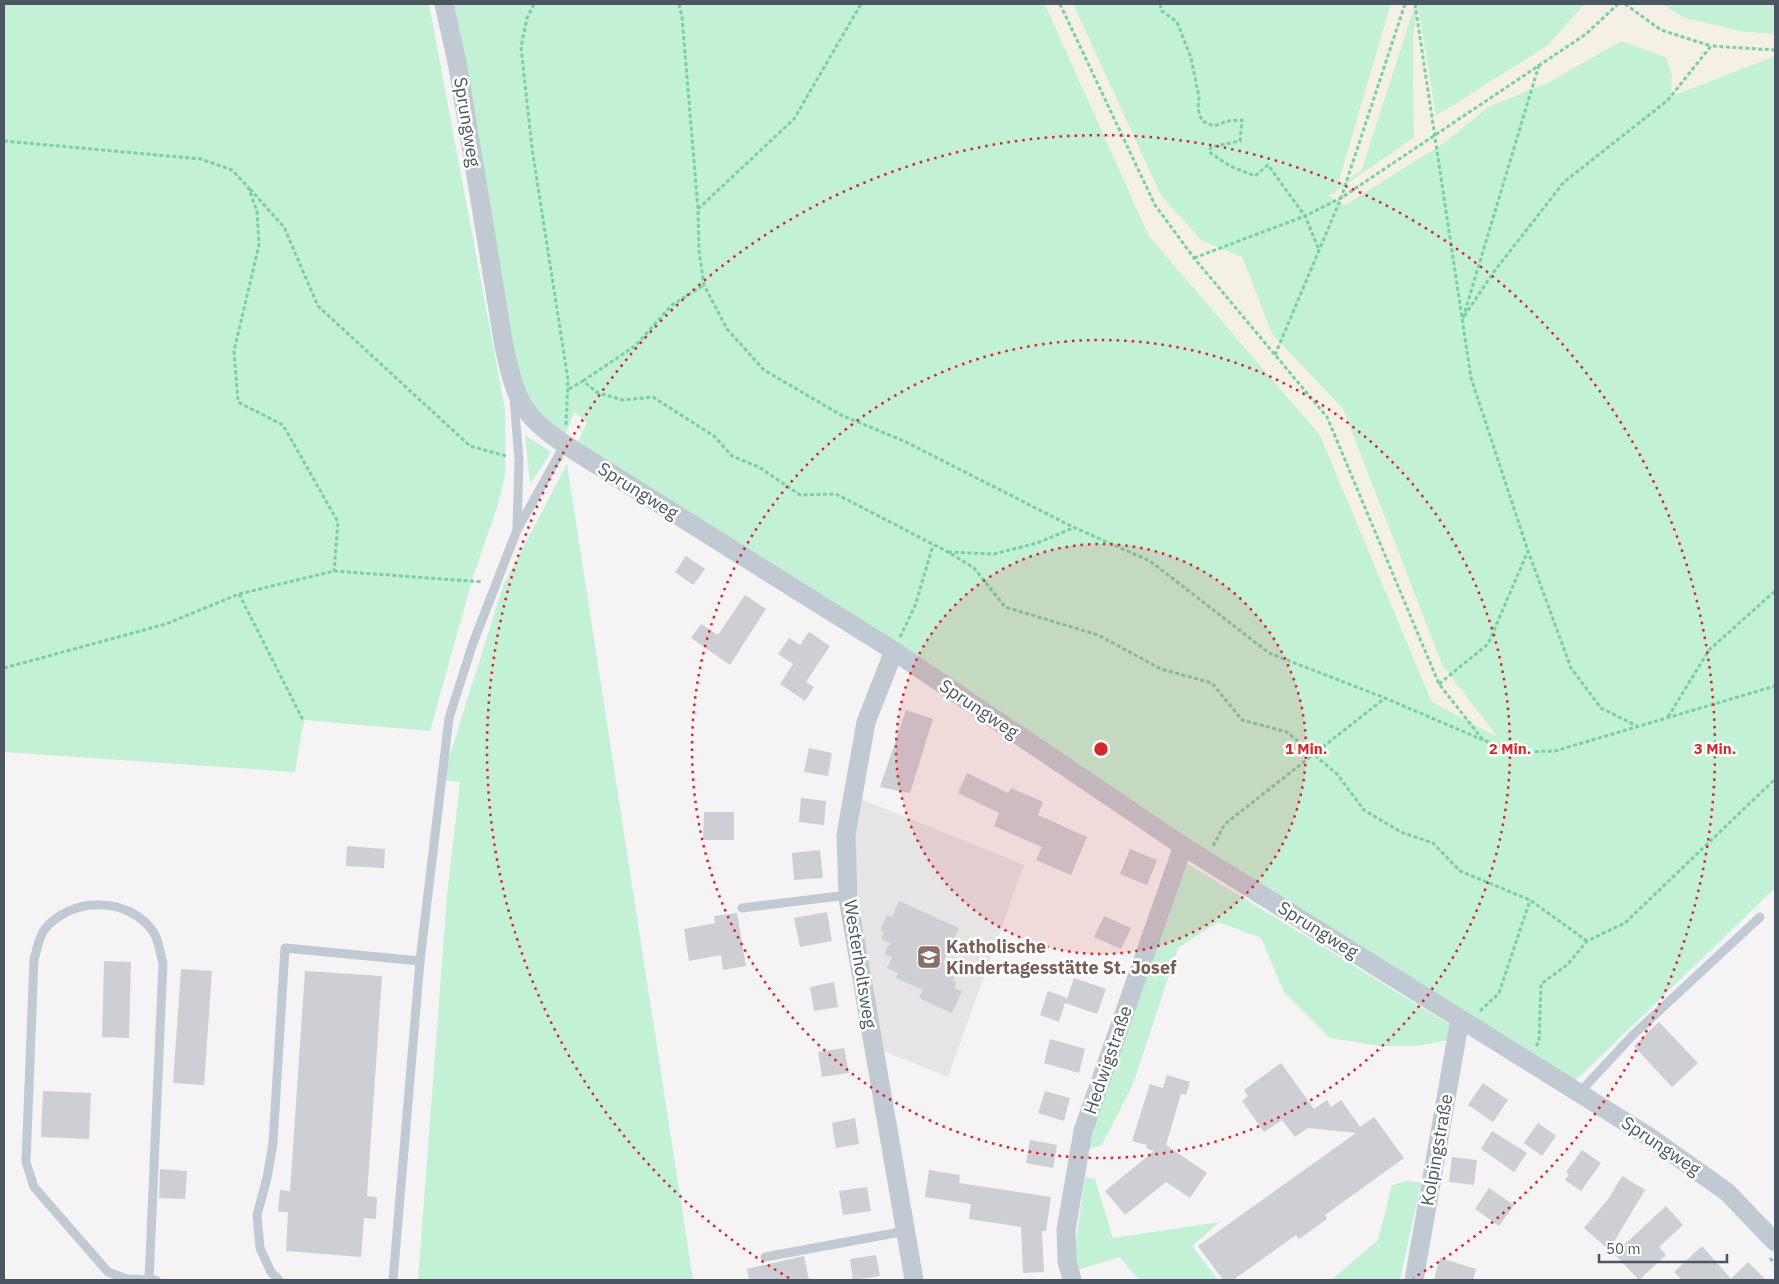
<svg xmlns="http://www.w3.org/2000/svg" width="1779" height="1284" font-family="'IBM Plex Sans',sans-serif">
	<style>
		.education { fill: #e6e4e5 }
		.green { fill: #c3f1d5 }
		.sand { fill: #f5f0e5 }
		.building { fill: #cdcfd5 }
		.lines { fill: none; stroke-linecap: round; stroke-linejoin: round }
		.path { stroke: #7ad0a6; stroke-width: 3; stroke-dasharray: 4 2.5; stroke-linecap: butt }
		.lane { stroke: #c1cad2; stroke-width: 9 }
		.street { stroke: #c1cad2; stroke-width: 19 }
		.ring { fill: none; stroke: #d62828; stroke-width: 2.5; stroke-dasharray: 2.5 5 }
		.labels { text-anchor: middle; stroke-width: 5; stroke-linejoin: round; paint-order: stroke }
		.street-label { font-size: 18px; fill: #4a5661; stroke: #fff }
		.education-label { font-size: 18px; font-weight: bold; fill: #785e54; stroke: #fff; text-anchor: start }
		.centre { fill: #d62828; stroke: #fff; stroke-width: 2.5 }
		.ring-label { font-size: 15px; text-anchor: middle; font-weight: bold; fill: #d62828; stroke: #fff; stroke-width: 5; stroke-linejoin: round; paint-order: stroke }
	</style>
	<rect width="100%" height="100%" fill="#f5f3f3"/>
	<!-- education -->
	<polygon class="education" points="861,799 1024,865 948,1077 879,1049 853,856"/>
	<!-- green -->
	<g class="green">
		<polygon points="4,4 429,4 505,409 505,475 498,505 473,577 430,731 304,720 295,772 4,752"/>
		<polygon points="452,4 1045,4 1149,236 1320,435 1432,702 1496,736 1442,665 1343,409 1272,334 1242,257 1202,241 1161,196 1073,4 1391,4 1338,186 1361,171 1415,4 1585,4 1547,46 1436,116 1418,9 1413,37 1414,138 1329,196 1345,205 1445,142 1488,107 1549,82 1621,41 1666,57 1672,74 1672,96 1775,56 1775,888 1575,1081 1212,857 578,442 587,422 574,412 566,434 526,404 507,335"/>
		<polygon points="1662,4 1775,4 1775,34 1744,32 1685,18"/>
		<polygon points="525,435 551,452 530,484"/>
		<polygon points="567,464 693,1280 418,1280 447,896 460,782 442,780 503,586"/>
		<polygon points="1183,861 1452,1026 1449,1040 1416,1046 1380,1046 1330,1038 1284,992 1261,938 1218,922 1178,948 1133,1084 1102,1145 1089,1149 1094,1117"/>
		<polygon points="1085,1177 1095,1179 1113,1238 1220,1222 1192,1246 1218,1280 1139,1280 1120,1257 1077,1270 1075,1248"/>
		<polygon points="1408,1181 1421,1183 1400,1280 1331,1280 1378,1240 1392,1185"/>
	</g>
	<!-- sand -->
	<g class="sand">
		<polygon points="1045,4 1073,4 1161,196 1202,241 1242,257 1272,334 1343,409 1442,665 1497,736 1432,702 1320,435 1149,236"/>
		<polygon points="1391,4 1415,4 1361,171 1337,187"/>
		<polygon points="1585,4 1662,4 1685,18 1744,32 1775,34 1775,56 1671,96 1672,74 1666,57 1621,41 1549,82 1488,107 1445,142 1345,205 1329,196 1414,138 1413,37 1418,7 1436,116 1547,46"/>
	</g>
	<!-- building -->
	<g class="building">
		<polygon points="686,556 705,569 693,585 675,572"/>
		<polygon points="745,595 766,609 730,665 691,638 701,624 718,635"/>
		<polygon points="809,632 830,646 806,682 814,687 805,701 780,684 793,664 778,654 789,638 800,645"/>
		<polygon points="906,710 933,719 910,793 880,787"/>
		<polygon points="809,748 832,753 828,776 804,772"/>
		<polygon points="967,773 1008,793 1011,788 1043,802 1038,815 1087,837 1071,875 1036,860 1042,847 994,826 999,813 958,793"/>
		<polygon points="801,798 826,801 824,825 799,822"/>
		<polygon points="704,812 734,812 734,840 703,840"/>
		<polygon points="347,846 385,849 384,868 346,866"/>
		<polygon points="1130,849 1157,860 1147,885 1120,874"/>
		<polygon points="820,850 823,878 794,880 792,853"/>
		<polygon points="899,901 959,928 943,963 958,970 953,981 957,983 954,988 962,991 952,1013 919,998 923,990 896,978 898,973 887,968 892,957 884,954 890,943 881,939 884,932 880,930 887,915 892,917"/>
		<polygon points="827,912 832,941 800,947 794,918"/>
		<polygon points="737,913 746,966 723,970 721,955 689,961 684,929 715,923 714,916"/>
		<polygon points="1104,916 1131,928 1121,949 1094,937"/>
		<polygon points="104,961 131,962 129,1038 102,1037"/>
		<polygon points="181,969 212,971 204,1085 173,1083"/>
		<polygon points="305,971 382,976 367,1196 377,1197 376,1219 364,1218 361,1257 286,1251 288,1212 278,1212 280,1190 290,1191"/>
		<polygon points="1074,978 1106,989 1097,1014 1065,1003 1059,1022 1040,1015 1048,991 1067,998 1066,1002"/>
		<polygon points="834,982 838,1007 814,1011 810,987"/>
		<polygon points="1659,1022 1698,1063 1672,1087 1634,1046"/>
		<polygon points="1050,1039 1085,1049 1079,1073 1044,1063"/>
		<polygon points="844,1048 849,1073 822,1077 818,1052"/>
		<polygon points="1281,1063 1314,1109 1327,1100 1331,1107 1341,1100 1360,1127 1374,1117 1404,1158 1325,1215 1327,1219 1299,1239 1296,1235 1233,1280 1223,1280 1198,1246 1356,1133 1308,1128 1295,1137 1282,1120 1264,1132 1242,1101 1248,1096 1244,1090"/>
		<polygon points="1167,1075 1190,1082 1186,1095 1181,1094 1166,1145 1207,1173 1190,1198 1166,1182 1125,1215 1105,1191 1154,1151 1146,1148 1147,1145 1132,1141 1150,1084 1163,1088"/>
		<polygon points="1483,1083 1508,1100 1493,1122 1468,1105"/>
		<polygon points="43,1091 91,1093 89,1139 41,1137"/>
		<polygon points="1045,1091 1070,1098 1064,1121 1038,1113"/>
		<polygon points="855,1118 859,1144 836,1148 832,1123"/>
		<polygon points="1538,1123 1556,1136 1542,1156 1524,1143"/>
		<polygon points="1492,1131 1527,1153 1514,1172 1481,1149"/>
		<polygon points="1030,1140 1057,1145 1053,1168 1026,1163"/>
		<polygon points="1582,1150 1601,1163 1581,1191 1565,1180 1569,1174 1566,1172"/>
		<polygon points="1452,1157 1477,1160 1474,1185 1449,1182"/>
		<polygon points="160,1169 187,1171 185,1199 159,1198"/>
		<polygon points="929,1170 960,1175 959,1183 1051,1197 1046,1231 1042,1231 1044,1272 1023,1273 1021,1227 969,1219 971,1204 925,1197"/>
		<polygon points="1622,1176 1645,1190 1609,1250 1584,1228 1609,1198"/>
		<polygon points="867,1187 871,1211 843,1215 839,1191"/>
		<polygon points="1489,1188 1514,1205 1499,1226 1475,1209"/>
		<polygon points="1666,1206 1683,1225 1659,1247 1666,1255 1639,1280 1614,1254"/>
		<polygon points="1702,1246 1731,1279 1748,1262 1766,1280 1682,1280 1674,1272"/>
		<polygon points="876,1255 880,1276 853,1280 850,1259"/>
		<polygon points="804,1256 809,1280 749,1280 747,1269"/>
		<polygon points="1440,1258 1476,1269 1473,1280 1434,1280"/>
	</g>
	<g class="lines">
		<!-- path -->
		<g class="path">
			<polyline points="534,4 527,18 521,47 532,148 568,380 566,425"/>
			<polyline points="679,4 682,17 698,209 699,251 704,285 727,329 764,370 841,415 906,442 1073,527 1150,561 1269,653 1385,698 1483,740"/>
			<polyline points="1060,4 1155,205 1194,258 1327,417 1439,684 1483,740 1517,752 1555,751 1775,686"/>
			<polyline points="1160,4 1162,11 1177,22 1191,58 1199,97 1198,109 1202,121 1214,126 1227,121 1242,120 1240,141 1211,147 1209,152 1230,166 1255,176 1268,165 1305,216 1319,250"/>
			<polyline points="1415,4 1471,378 1528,551 1571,668 1601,708 1637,726"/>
			<polyline points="1625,4 1661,30 1711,46"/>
			<polyline points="1539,65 1463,318 1493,273 1564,182 1668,100 1711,46 1775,50"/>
			<polyline points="4,141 201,159 232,170 248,187 257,211 259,245 234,351 238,402 283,425 338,522 334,571"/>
			<polyline points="250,189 284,227 318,306 470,446 506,456"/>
			<polyline points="698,209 794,119 861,4"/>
			<polyline points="1194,258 1305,216 1341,198 1586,34 1618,4"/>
			<polyline points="1275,355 1341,198 1405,4"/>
			<polyline points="583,381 635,346 672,305 704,285"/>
			<polyline points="569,389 583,381 598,393 623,400 653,397 714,436 732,456 759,467 800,495 836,494 948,552 974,568 1005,607 1098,635 1161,669 1212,683 1242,720 1287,732 1337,774 1364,810 1401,832 1433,843 1460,871 1530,900 1587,941"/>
			<polyline points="948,552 994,554 1037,543 1073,528"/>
			<polyline points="239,594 303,720"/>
			<polyline points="900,637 915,606 933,545"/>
			<polyline points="4,668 166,624 239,594 334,571 483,582"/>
			<polyline points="1439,684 1488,644 1528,551"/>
			<polyline points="1668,717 1709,650 1775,591"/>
			<polyline points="1213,846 1225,824 1385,698"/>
			<polyline points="1480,1011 1499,993 1530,900"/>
			<polyline points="1536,1046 1539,1042 1541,984 1567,965 1587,941 1625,923 1775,779"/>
			<polyline points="1770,1258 1775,1264"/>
		</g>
		<!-- lane -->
		<g class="lane">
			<polyline points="514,398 519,460 517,527"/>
			<polyline points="742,908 848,895"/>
			<polyline points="1579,1093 1633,1035 1760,917"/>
			<polyline points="765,1257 906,1231"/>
			<path d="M149,1280L163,963C160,954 159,941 154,933C130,896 71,896 44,930C39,937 37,950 34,959L26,1162L34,1187L108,1272L127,1279L156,1280"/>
			<polyline points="279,1280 271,1272 260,1248 257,1215 267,1178 273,1143 285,948 420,961"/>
			<polyline points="393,1280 420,961 449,718 473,643 517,530 565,444"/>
		</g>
		<!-- street -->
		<g class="street">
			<path d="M444,4L458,67L504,346C517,406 523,417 575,451L894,651L1183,846L1648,1136L1727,1192L1775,1242"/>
			<polyline points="894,651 866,722 846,835 848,898 914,1280"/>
			<polyline points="1072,1280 1067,1261 1066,1230 1083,1131 1183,846"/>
			<polyline points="1414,1280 1460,1019"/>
		</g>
	</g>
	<!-- distance rings -->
	<circle cx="1101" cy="749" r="205" fill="#d62828" fill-opacity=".12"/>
	<g class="ring">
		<circle cx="1101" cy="749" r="205"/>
		<circle cx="1101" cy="749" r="409"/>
		<path d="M789 1278A614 614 0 1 1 1413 1278"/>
	</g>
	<!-- icons -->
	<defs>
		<symbol id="school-square" viewBox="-11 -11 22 22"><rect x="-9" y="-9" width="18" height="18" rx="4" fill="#8d6e63" stroke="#fff"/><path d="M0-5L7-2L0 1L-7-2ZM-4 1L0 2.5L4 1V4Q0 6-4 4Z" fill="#fff"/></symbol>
	</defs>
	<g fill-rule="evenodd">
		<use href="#school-square" x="915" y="943" width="28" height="28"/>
	</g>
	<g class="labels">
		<!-- street labels -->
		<g class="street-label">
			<text transform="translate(467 122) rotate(81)" y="6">Sprungweg</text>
			<text transform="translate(638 491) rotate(32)" y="6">Sprungweg</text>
			<text transform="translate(979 709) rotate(34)" y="6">Sprungweg</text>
			<text transform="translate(1318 930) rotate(32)" y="6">Sprungweg</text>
			<text transform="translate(860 964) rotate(81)" y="6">Westerholtsweg</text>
			<text transform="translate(1108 1060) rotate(-71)" y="6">Hedwigstraße</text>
			<text transform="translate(1661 1146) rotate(34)" y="6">Sprungweg</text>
			<text transform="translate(1437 1150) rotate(-80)" y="6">Kolpingstraße</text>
		</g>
		<!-- education labels -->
		<g class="education-label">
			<text x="946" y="953">Katholische<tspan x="946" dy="21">Kindertagesstätte St. Josef</tspan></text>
		</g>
	</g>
	<circle cx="1101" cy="749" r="8" class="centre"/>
	<g class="ring-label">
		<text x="1306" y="754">1 Min.</text>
		<text x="1510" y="754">2 Min.</text>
		<text x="1715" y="754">3 Min.</text>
	</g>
	<!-- border -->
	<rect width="1779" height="1284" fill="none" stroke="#4a5661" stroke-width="10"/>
	<!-- scale -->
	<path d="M1599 1254v8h128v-8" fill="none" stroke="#4a5661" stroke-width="2.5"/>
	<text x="1606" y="1254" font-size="15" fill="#4a5661" stroke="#ffffff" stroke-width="4" paint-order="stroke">50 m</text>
</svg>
